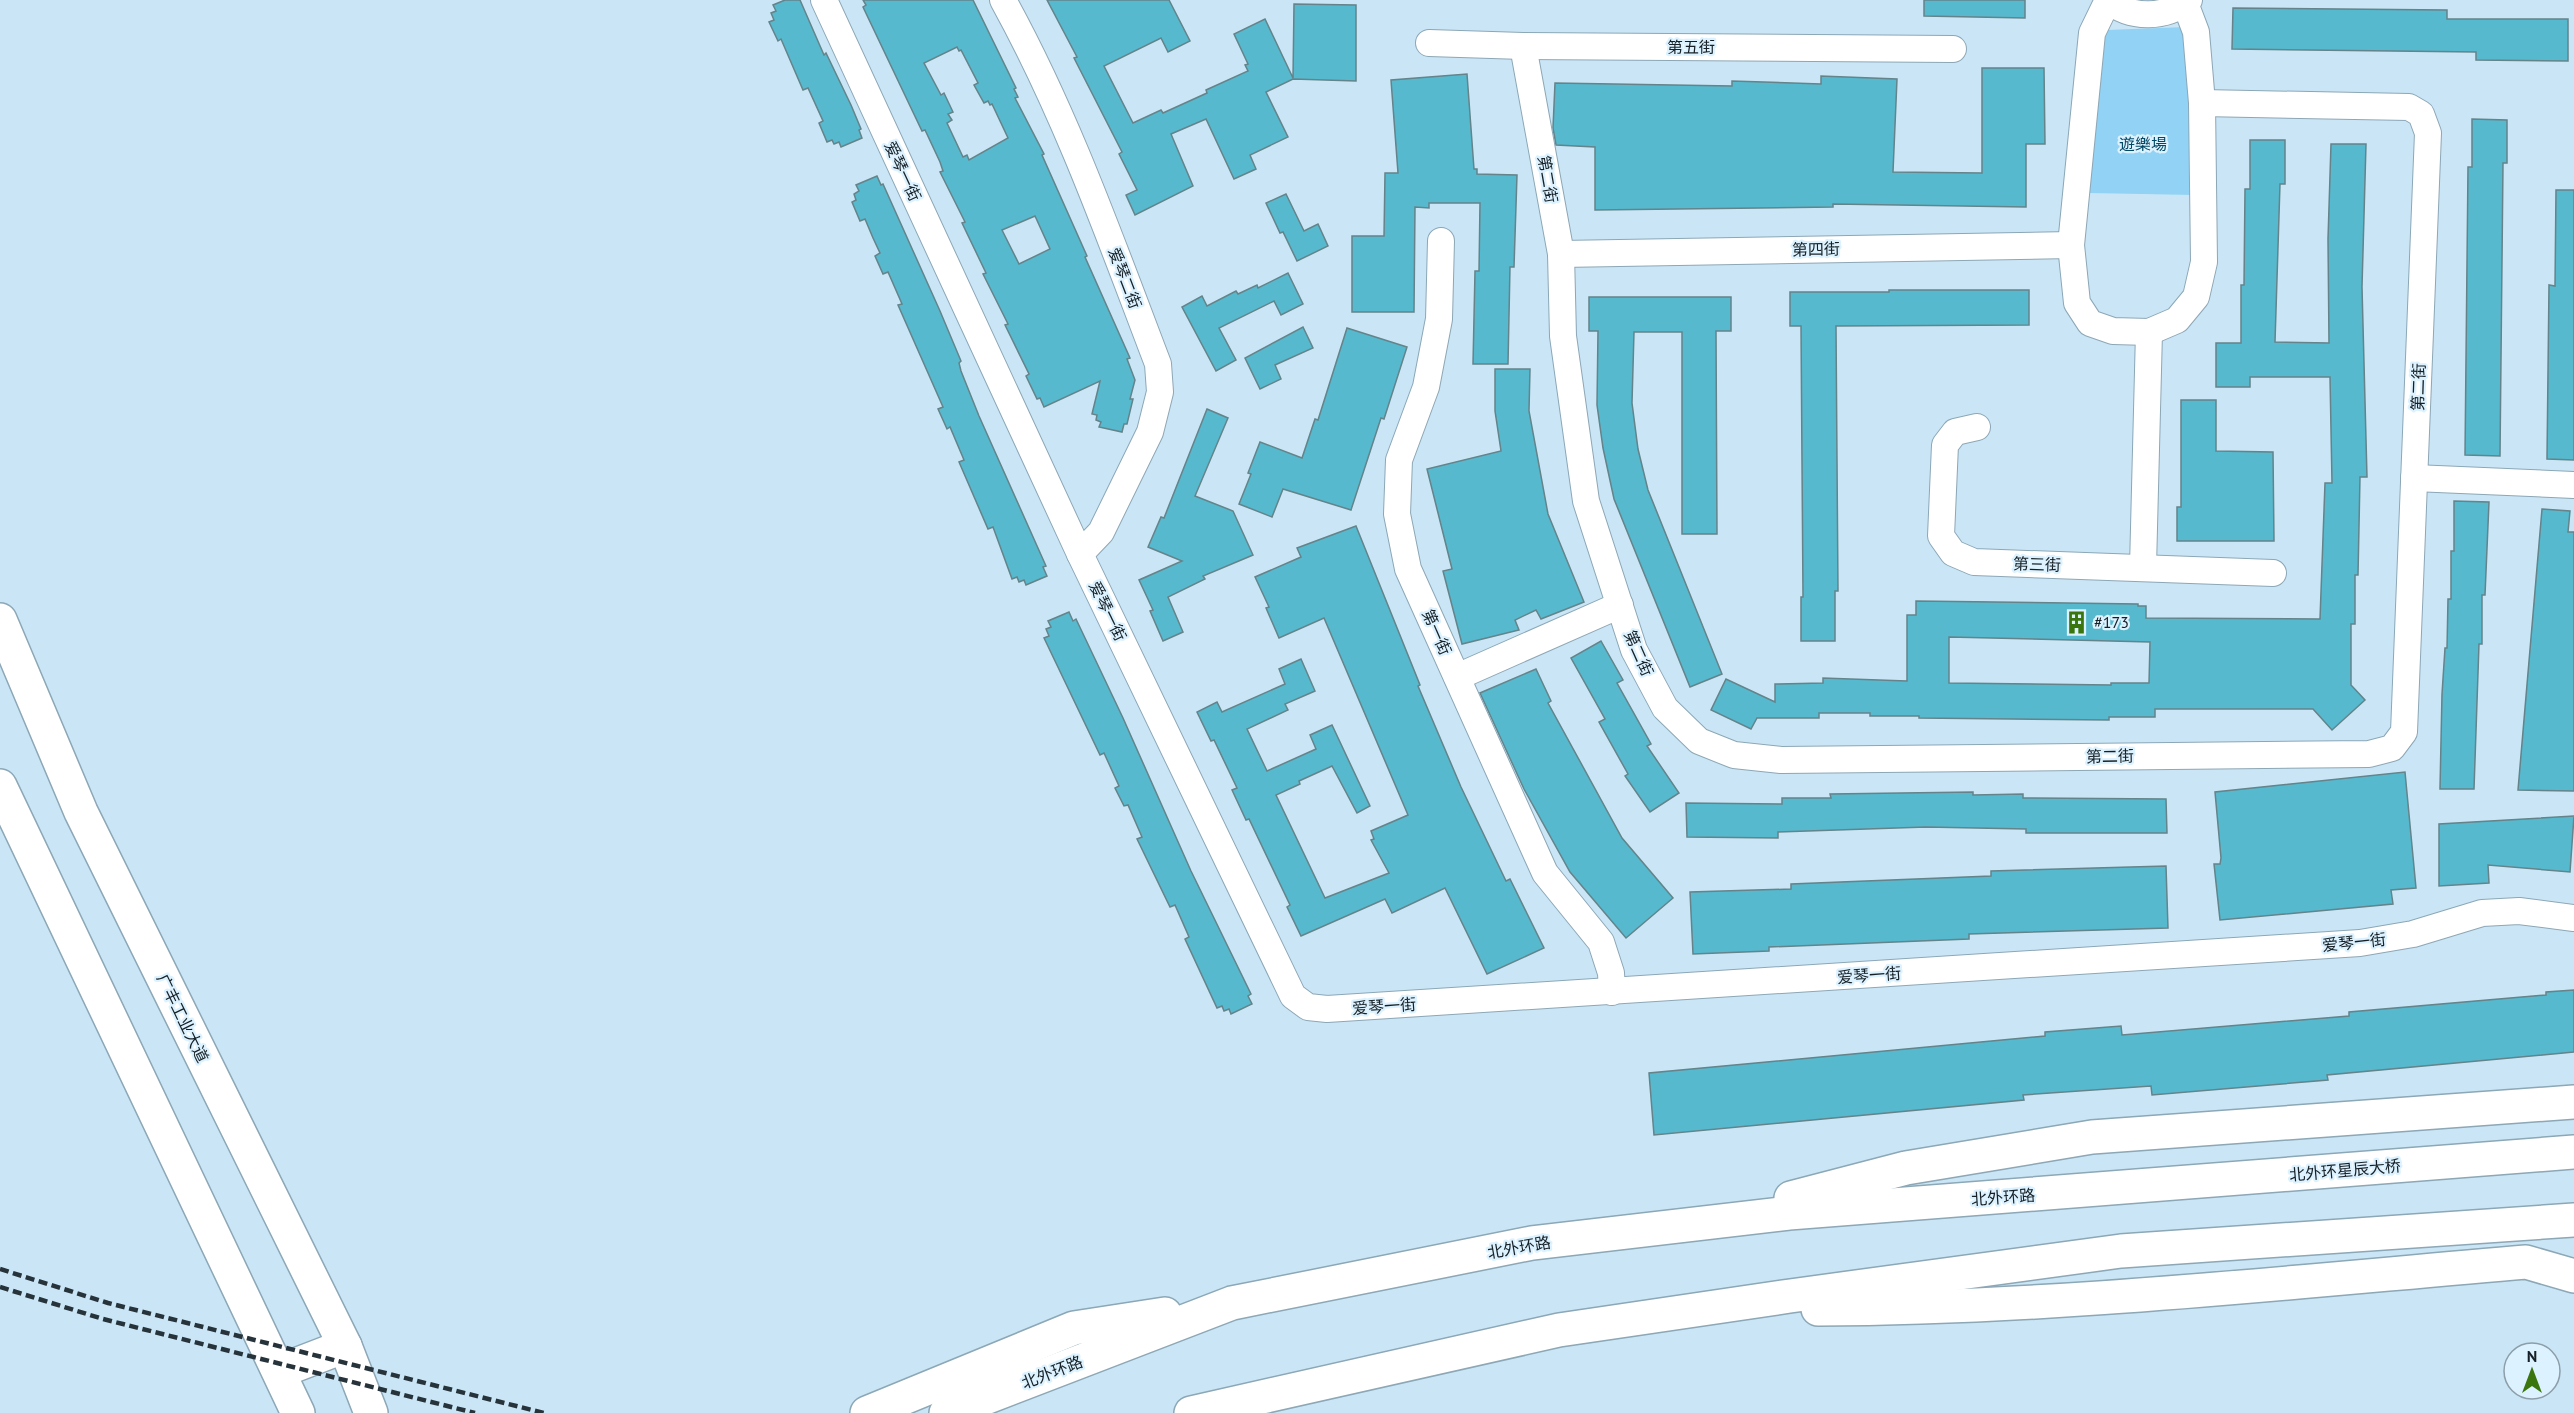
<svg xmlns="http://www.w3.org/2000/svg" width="2574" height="1413" font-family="'PT Sans','Noto Sans SC',sans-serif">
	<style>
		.green { fill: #92d2f4 }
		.building { fill: #56b9cd; stroke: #64838a; stroke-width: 1.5; fill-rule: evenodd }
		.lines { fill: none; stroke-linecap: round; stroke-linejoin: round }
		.street-casing { stroke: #8ca7b6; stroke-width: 28 }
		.secondary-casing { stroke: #8ca7b6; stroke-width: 36 }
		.highway-casing { stroke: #8ca7b6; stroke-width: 36 }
		.street { stroke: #fff; stroke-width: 26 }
		.secondary { stroke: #fff; stroke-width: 33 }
		.highway { stroke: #fff; stroke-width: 33 }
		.rail { stroke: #27333a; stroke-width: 4.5; stroke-dasharray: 9 4.5; stroke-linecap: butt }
		.labels { text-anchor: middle; stroke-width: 4.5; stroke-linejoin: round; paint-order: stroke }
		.street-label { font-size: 16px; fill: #151f25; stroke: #dcf2ff }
		.park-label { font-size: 16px; fill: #034863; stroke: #dcf2ff }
		.poi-label { font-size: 16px; fill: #151f25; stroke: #dcf2ff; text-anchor: start }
	</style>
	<rect width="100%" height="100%" fill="#cae6f6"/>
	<!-- green -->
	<polygon class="green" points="2186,27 2194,195 2089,193 2106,30"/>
	<!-- building -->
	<g class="building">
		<polygon points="785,0 800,0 824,55 826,53 851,105 861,129 859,130 862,138 841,147 839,142 834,144 832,140 827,142 819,123 823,121 808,88 803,90 781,39 778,41 769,22 774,20 771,13 776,11 773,5"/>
		<path d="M863,0H973L1016,88L1014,89L1018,97L1015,98L1044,154L1042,155L1087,256L1085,257L1130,358L1127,359L1135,380L1130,399H1133L1127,424H1124L1122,432L1099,427L1101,422L1096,420L1097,415L1092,414L1100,381L1044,407L1040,398L1037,399L1026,376L1029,374L1005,325L1008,324L983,274L986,273L962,223L965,222L940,172L943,171L940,162L925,130L922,131L911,108L863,7L866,5ZM957,47L959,51L961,50L978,83L974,85L984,103L988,101L990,105L992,104L1008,138L969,160L967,155L963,157L947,123L952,120L948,114L953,112L944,93L941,95L924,63ZM1035,216L1050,249L1019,264L1002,230Z"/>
		<polygon points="1047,0 1169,0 1190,41 1168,52 1161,38 1104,66 1133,123 1161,110 1163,113 1207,93 1206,90 1248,71 1245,65 1248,64 1234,34 1265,19 1293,78 1294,4 1356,5 1356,81 1293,79 1266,92 1288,137 1250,155 1256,169 1234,179 1206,119 1171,134 1193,186 1135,215 1126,195 1137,190 1119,154 1122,152 1074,58 1077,57"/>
		<polygon points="1924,0 2025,0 2025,18 1924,16"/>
		<polygon points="2233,8 2447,10 2447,19 2568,19 2568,61 2476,60 2476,52 2232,49"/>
		<polygon points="1982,68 2044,68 2045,144 2026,144 2026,207 1833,204 1833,207 1595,210 1595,147 1556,145 1553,128 1555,83 1732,86 1732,81 1821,84 1821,76 1897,79 1893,172 1982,173"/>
		<polygon points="1467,74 1474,169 1477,169 1477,174 1517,175 1514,267 1510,267 1508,364 1473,364 1475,271 1479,271 1480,203 1429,203 1429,208 1415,207 1414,312 1352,312 1352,236 1384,236 1385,173 1398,173 1391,80"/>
		<polygon points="2472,119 2507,120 2507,163 2503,163 2500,456 2465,455 2468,167 2472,167"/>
		<path d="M2250,140H2285V184H2280L2275,342L2329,343L2328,239L2331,144H2366L2362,287L2367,477H2360L2358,575H2355V624H2351V685L2365,700L2332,730L2313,709H2155V717H2109V720L1919,718V716H1870V713H1819V718H1757L1751,729L1711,710L1726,679L1775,702V684L1823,683V678L1907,681V615H1916V601L2138,604V606H2146V618L2320,619L2325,483H2332L2330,377H2250V387H2216V343H2241V285H2244L2245,189H2250ZM1949,637L2150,642L2149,683H2111V685L1949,683Z"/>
		<polygon points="877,176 881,185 883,184 940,311 961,361 959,363 961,371 979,416 1046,566 1043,567 1047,576 1026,585 1024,580 1019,582 1017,577 1012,579 993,527 988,529 959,462 964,460 950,427 947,429 938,409 943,407 898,305 902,304 888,272 883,274 875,256 880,253 873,238 865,219 860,221 852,202 856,200 854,194 859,191 856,185"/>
		<polygon points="2556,190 2574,190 2574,460 2547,459 2549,285 2555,286"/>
		<polygon points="1286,194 1304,231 1318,224 1328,246 1297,261 1283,232 1280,233 1266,203"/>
		<polygon points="1288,273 1303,304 1281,315 1274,301 1219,328 1236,360 1216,371 1182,307 1202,296 1207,306 1236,291 1238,294 1257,285 1258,288"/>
		<polygon points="1889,290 2029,290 2029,325 1836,326 1838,591 1835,591 1835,641 1801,641 1801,597 1803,597 1801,326 1790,326 1790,292 1889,292"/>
		<polygon points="1589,297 1731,297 1731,331 1716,331 1717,534 1682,534 1682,332 1634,332 1632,403 1638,449 1648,490 1722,674 1690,687 1614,499 1603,448 1597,405 1598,331 1589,331"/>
		<polygon points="1303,327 1313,348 1275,365 1281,379 1260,389 1245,358"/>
		<polygon points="1347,328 1407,347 1384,419 1381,418 1351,510 1283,489 1272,517 1239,504 1251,474 1248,473 1260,442 1302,458 1315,419 1318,420"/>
		<polygon points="1495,369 1530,369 1529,411 1548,514 1584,602 1541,619 1536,610 1515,620 1519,630 1462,644 1443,571 1452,569 1427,469 1501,451 1495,411"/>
		<polygon points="2181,400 2216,400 2216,451 2273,452 2274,541 2177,541 2177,507 2181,507"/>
		<polygon points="1207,409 1228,418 1195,496 1233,511 1253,555 1203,576 1205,579 1168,597 1183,632 1163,641 1150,611 1153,610 1139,580 1182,561 1148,547 1161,517 1164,518"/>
		<polygon points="2454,501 2489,502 2485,595 2482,595 2482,644 2479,644 2474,789 2440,789 2442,694 2445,648 2447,648 2448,599 2451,599 2451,551 2454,551"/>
		<polygon points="2542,509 2570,511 2568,532 2574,532 2574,791 2518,790"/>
		<polygon points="1356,526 1420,685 1418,686 1461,787 1506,881 1510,879 1544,948 1487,974 1445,888 1392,913 1385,899 1301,936 1287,907 1290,905 1249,819 1246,820 1232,790 1237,788 1214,740 1211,741 1197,712 1217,702 1222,712 1285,684 1279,669 1301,659 1315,691 1285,704 1288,710 1247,729 1267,771 1316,749 1310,735 1332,725 1370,806 1357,813 1332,766 1299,781 1300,784 1276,795 1325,898 1389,873 1371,840 1374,839 1371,831 1408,815 1324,618 1279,638 1266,608 1269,607 1255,577 1301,557 1297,548"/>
		<polygon points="1069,612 1073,621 1076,619 1123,718 1191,871 1251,994 1248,996 1252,1004 1231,1014 1229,1009 1224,1011 1222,1006 1217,1008 1185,939 1189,937 1175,905 1170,907 1137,839 1142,837 1128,805 1124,806 1115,788 1119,786 1104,753 1100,755 1044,638 1049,636 1046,629 1051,627 1048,621"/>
		<polygon points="1601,641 1623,680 1617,683 1651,744 1647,746 1679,793 1650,812 1625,776 1628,774 1599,722 1605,719 1571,658"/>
		<polygon points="1536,669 1551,701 1548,703 1622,838 1673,898 1626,938 1570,872 1524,789 1480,693"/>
		<polygon points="2405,772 2416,888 2391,890 2393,904 2220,920 2214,864 2220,864 2221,858 2215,792"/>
		<polygon points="1973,792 1973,795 2023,794 2023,798 2166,799 2167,833 2026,833 2026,829 1926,827 1778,832 1778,838 1687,837 1686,803 1782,804 1782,798 1831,798 1830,794"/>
		<polygon points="2574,816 2570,872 2488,865 2489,883 2439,886 2439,824"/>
		<polygon points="2166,866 2168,928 1969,934 1969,939 1769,947 1769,951 1693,954 1690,892 1791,889 1791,884 1991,876 1991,871"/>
		<polygon points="2574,990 2574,1052 2327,1075 2328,1080 2152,1095 2151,1086 2023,1095 2024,1100 1654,1135 1649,1073 2045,1036 2045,1032 2121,1026 2122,1035 2349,1016 2349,1012 2546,995 2546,992"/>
	</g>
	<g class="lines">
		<defs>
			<g id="street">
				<polyline points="824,0 1080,554 1293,996 1308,1007 1327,1009 2360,943 2413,934 2482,913 2519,911 2574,918"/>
				<path d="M1003,0C1067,116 1111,241 1158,364L1160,392L1150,432L1101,532L1080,554"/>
				<path d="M2185,3L2196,32L2202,103L2204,262L2196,297L2177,320L2149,332L2113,331L2090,323L2077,303L2071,245L2092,33L2108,0C2131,20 2166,18 2189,0"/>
				<polyline points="1429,43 1523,46 1953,49"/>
				<polyline points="1523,46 1561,254 1563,336 1586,501 1634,650 1665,708 1699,741 1734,755 1781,760 2369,754 2392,748 2404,732 2428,133 2421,114 2409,107 2202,103"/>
				<polyline points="1441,241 1439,319 1426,387 1399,460 1397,514 1408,569 1545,873 1601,942 1611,973 1612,992"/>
				<polyline points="1561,254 2071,245"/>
				<polyline points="1977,427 1955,432 1945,445 1941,536 1953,553 1974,562 2273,573"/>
				<polyline points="2414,478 2574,485"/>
				<polyline points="2143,567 2149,332"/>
				<polyline points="1457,677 1620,605"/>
			</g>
			<g id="secondary">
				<polyline points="0,620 81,812 345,1346 371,1413"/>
				<polyline points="0,786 298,1413"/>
				<polyline points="280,1371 345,1346"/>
			</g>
			<g id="highway">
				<polyline points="1791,1198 1906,1168 2092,1137 2574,1102"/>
				<path d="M1818,1309C2055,1308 2290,1282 2526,1262L2574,1276"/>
				<polyline points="867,1413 1074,1328 1165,1314"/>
				<polyline points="946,1413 1232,1303 1532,1243 1789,1213 2574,1152"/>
				<polyline points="1191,1413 1559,1330 1790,1296 2121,1251 2574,1220"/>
			</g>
		</defs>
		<!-- street casing -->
		<use href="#street" class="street-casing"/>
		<!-- secondary casing -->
		<use href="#secondary" class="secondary-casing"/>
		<!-- highway casing -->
		<use href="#highway" class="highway-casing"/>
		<!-- street -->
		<use href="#street" class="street"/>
		<!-- secondary -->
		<use href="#secondary" class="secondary"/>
		<!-- highway -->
		<use href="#highway" class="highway"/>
		<!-- rail -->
		<g class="rail">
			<polyline points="0,1269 108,1303 544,1413"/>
			<polyline points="0,1287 103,1319 475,1413"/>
		</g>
	</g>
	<!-- icons -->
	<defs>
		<symbol id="building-bare" viewBox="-9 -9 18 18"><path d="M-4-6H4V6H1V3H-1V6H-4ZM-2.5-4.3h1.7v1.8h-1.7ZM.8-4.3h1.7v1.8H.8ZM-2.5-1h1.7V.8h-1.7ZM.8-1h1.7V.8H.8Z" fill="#3a760d" stroke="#dcf2ff" stroke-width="2.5" paint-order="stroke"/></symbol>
	</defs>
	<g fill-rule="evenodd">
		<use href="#building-bare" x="2060" y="606" width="33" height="33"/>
	</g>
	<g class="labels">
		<!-- street labels -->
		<g class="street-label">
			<text x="1691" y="53">第五街</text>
			<text transform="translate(903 171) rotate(65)" y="6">爱琴一街</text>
			<text transform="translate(1548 179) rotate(80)" y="6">第二街</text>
			<text transform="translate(1816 249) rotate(-1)" y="6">第四街</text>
			<text transform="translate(1125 278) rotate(69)" y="6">爱琴二街</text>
			<text transform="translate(2418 387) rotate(-88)" y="6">第二街</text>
			<text transform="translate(2037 564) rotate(2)" y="6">第三街</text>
			<text transform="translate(1108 611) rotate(64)" y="6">爱琴一街</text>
			<text transform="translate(1437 632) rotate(66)" y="6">第一街</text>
			<text transform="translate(1639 653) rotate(66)" y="6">第二街</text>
			<text transform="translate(2110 756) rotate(-1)" y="6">第二街</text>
			<text transform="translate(2354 942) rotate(-6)" y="6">爱琴一街</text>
			<text transform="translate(1869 975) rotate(-4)" y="6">爱琴一街</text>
			<text transform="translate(1384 1006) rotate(-4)" y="6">爱琴一街</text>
			<text transform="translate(183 1018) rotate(64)" y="6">广丰工业大道</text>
			<text transform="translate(2345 1170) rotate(-5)" y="6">北外环星辰大桥</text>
			<text transform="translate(2003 1197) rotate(-4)" y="6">北外环路</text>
			<text transform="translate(1519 1247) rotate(-10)" y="6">北外环路</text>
			<text transform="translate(1052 1372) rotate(-21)" y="6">北外环路</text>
		</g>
		<!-- park labels -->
		<g class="park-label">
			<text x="2143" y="150">遊樂場</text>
		</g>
		<!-- poi labels -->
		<g class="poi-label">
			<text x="2094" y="628">#173</text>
		</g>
	</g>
	<!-- north arrow -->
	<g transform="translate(2532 1371)"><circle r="28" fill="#dcf2ff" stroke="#8c9ea8" stroke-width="1.5"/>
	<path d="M0-4.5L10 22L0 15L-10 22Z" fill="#3a760d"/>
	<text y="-9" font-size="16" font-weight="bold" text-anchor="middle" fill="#151f25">N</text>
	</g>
</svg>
